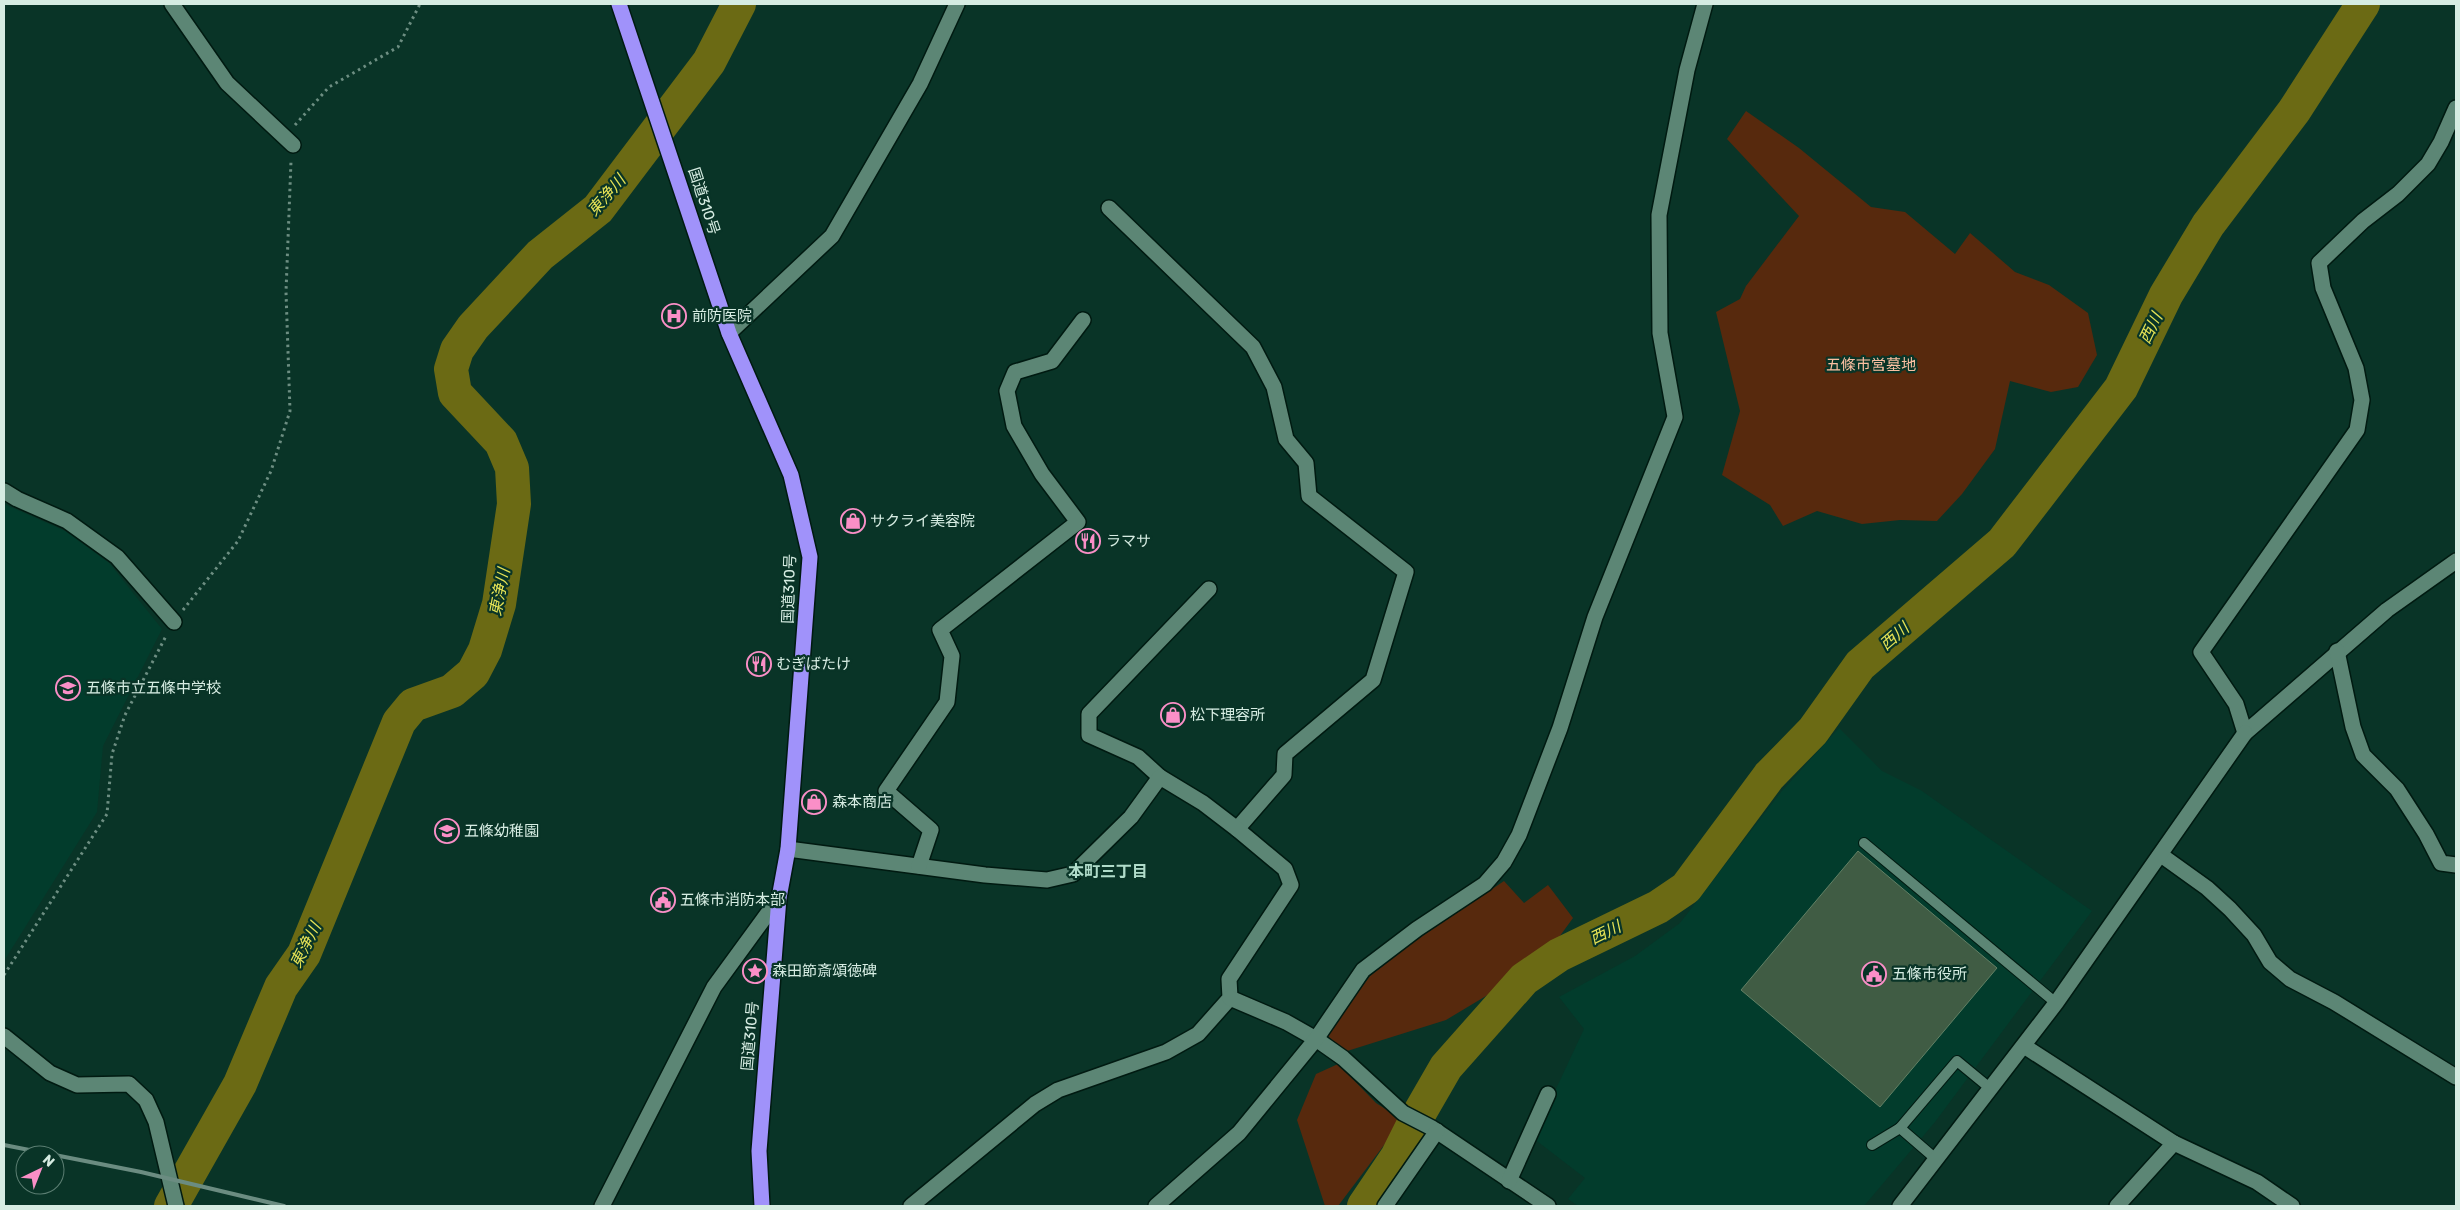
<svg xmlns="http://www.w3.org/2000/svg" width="2460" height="1210" font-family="Rubik,'Noto Sans JP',sans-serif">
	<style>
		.built { fill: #023c2c }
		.green { fill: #57290d }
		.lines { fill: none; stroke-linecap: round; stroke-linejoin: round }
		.river { stroke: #6b6a14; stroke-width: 34 }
		.building { fill: #405c44; stroke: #628065 }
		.lane-casing { stroke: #001a11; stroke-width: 12 }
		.street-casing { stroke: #001a11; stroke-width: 18 }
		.secondary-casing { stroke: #001a11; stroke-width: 18 }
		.highway-casing { stroke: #001a11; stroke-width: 18 }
		.path { stroke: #6d8e82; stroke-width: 3; stroke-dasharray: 2.5 4; stroke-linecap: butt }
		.lane { stroke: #5c8675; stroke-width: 10 }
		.street { stroke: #5c8675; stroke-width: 15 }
		.secondary { stroke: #5c8675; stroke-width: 15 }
		.highway { stroke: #a092fa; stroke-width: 15 }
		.rail { stroke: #6b8c81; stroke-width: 4 }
		.labels { text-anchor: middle; stroke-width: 4.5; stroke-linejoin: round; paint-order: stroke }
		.street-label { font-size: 15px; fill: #d6ece2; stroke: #093427 }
		.poi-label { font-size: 15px; fill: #d6ece2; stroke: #093427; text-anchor: start }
		.park-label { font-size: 15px; fill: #fabfa1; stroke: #093427 }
		.water-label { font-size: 16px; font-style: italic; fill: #e6e356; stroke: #093427 }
		.neighbourhood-label { font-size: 16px; font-weight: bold; fill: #b0dcca; stroke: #093427 }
	</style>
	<rect width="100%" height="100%" fill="#093427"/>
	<!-- built -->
	<g class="built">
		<polygon points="4,504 65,531 109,563 162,629 103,746 97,812 4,961"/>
		<polygon points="1839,728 1882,771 1922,791 2092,911 1935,1122 1864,1206 1578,1206 1568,1199 1585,1178 1533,1138 1584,1029 1559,997 1635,956 1680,923 1781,792"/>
	</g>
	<!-- green -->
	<g class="green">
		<polygon points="1746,111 1799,148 1871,207 1905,212 1955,254 1970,233 2015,272 2049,285 2088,313 2097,355 2078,387 2051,392 2010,381 1995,449 1962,494 1937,521 1900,520 1862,524 1817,511 1783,526 1770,505 1722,475 1740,411 1716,312 1740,299 1746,286 1799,216 1727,139"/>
		<polygon points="1504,881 1524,903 1548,885 1573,918 1557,940 1516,978 1446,1020 1344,1052 1327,1035 1370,976 1412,943"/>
		<polygon points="1338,1064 1376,1103 1403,1120 1338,1206 1325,1206 1297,1120 1316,1074"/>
	</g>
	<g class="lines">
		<!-- river -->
		<g class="river">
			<polyline points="171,1206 240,1084 281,987 304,954 399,722 413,705 452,691 473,673 485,650 499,604 514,504 512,468 501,442 455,393 451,369 457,350 473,327 540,255 598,209 709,62 739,4"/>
			<polyline points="1364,1206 1397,1157 1416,1119 1446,1067 1524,979 1559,955 1658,907 1686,888 1769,776 1813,731 1860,665 2002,543 2121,388 2166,295 2208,225 2294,111 2363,4"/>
		</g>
	</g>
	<!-- building -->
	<polygon class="building" points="1858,851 1997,968 1880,1107 1741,990"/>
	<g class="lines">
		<defs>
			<g id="lane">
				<polyline points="1864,843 2056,1003"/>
				<polyline points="1872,1145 1900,1128"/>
				<polyline points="1937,1160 1900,1128 1957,1061 1991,1089"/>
			</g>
			<g id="street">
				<polyline points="172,4 227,83 293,145"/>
				<polyline points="2456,108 2441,142 2428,164 2398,194 2363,221 2319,263 2323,288 2356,368 2362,400 2357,430 2201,652 2236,704 2245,733 2387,610 2456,561"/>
				<polyline points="1109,208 1253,347 1274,387 1286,439 1306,463 1309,496 1406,572 1373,680 1285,754 1284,775 1237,829"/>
				<polyline points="729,333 832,236 920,84 957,4"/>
				<polyline points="4,491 17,499 67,521 117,557 174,622"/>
				<polyline points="2337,651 2353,727 2363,755 2397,789 2426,834 2441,863 2456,865"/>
				<polyline points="1160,777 1138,757 1089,735 1089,714 1209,589"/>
				<polyline points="788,849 985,875 1047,880 1073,874 1131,817 1160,777 1203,803 1237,829 1285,869 1291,885 1229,979 1230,998 1198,1034 1166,1052 1058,1090 1035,1104 911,1206"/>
				<polyline points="2161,855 2207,888 2230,909 2254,935 2270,962 2290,979 2334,1002 2456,1077"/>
				<polyline points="919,866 931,830 886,791 947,702 952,656 940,630 1078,522 1042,474 1014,426 1007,391 1015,372 1052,361 1083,320"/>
				<polyline points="1230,998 1286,1022 1316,1039 1343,1058 1403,1113 1432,1128 1548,1206"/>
				<polyline points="4,1036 50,1073 77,1085 129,1084 146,1100 156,1122 176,1206"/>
				<polyline points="2024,1046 2174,1143 2257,1182 2292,1206"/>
				<polyline points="1509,1181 1548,1094"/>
				<polyline points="602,1206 714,987 779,898"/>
				<polyline points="1156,1206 1239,1133 1316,1039 1363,970 1417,929 1485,884 1504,862 1519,835 1560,728 1595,617 1675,417 1660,333 1659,215 1687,70 1705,4"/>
				<polyline points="1385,1206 1437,1131"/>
				<polyline points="2117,1206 2174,1143"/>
			</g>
			<polyline id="secondary" points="1900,1206 2056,1003 2245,733"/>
			<polyline id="highway" points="619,4 729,333 791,475 810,557 788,849 779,898 759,1151 762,1206"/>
		</defs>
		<!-- lane casing -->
		<use href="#lane" class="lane-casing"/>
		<!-- street casing -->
		<use href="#street" class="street-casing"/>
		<!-- secondary casing -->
		<use href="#secondary" class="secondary-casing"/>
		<!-- highway casing -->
		<use href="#highway" class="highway-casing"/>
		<!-- path -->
		<g class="path">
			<polyline points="295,125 329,87 398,47 420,4"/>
			<polyline points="183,610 238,541 271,471 290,411 286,292 291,161"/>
			<polyline points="4,975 107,814 112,754 125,715 166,636"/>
		</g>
		<!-- lane -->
		<use href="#lane" class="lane"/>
		<!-- street -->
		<use href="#street" class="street"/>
		<!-- secondary -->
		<use href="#secondary" class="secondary"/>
		<!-- highway -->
		<use href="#highway" class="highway"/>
		<!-- rail -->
		<polyline class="rail" points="4,1145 141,1172 284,1206"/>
	</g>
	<!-- icons -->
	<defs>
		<symbol id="hospital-ring" viewBox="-11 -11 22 22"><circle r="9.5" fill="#093427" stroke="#fa8fc7" stroke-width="1.5"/><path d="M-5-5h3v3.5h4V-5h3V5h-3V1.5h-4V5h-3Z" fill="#fa8fc7"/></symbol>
		<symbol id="shop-ring" viewBox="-11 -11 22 22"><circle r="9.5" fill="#093427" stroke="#fa8fc7" stroke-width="1.5"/><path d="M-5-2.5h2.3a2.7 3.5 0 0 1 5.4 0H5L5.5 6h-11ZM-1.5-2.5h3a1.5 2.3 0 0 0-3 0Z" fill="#fa8fc7"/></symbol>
		<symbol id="restaurant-ring" viewBox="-11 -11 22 22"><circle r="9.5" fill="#093427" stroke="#fa8fc7" stroke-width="1.5"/><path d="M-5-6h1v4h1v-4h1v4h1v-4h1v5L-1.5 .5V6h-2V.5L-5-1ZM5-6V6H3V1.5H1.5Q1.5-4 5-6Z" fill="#fa8fc7"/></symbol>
		<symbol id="school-ring" viewBox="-11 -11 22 22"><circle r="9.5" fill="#093427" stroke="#fa8fc7" stroke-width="1.5"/><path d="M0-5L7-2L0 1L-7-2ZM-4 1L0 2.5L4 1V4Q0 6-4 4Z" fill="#fa8fc7"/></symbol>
		<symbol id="civic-ring" viewBox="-11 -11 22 22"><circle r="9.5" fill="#093427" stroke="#fa8fc7" stroke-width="1.5"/><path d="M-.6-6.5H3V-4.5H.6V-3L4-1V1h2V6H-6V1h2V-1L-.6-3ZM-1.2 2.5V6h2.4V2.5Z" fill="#fa8fc7"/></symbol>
		<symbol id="sight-ring" viewBox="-11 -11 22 22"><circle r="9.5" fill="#093427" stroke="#fa8fc7" stroke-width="1.5"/><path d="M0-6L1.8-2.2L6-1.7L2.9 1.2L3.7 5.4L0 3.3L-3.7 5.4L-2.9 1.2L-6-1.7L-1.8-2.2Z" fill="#fa8fc7"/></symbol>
	</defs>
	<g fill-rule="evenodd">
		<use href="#hospital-ring" x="660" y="302" width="28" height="28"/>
		<use href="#shop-ring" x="839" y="507" width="28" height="28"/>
		<use href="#restaurant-ring" x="1074" y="527" width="28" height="28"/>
		<use href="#restaurant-ring" x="745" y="650" width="28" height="28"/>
		<use href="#school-ring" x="54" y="674" width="28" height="28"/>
		<use href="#shop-ring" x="1159" y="701" width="28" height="28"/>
		<use href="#shop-ring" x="800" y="788" width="28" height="28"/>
		<use href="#school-ring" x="433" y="817" width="28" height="28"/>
		<use href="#civic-ring" x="649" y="886" width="28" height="28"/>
		<use href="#sight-ring" x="741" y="957" width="28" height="28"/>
		<use href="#civic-ring" x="1860" y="960" width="28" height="28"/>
	</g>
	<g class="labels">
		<!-- street labels -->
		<g class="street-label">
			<text transform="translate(704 201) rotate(72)" y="5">国道310号</text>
			<text transform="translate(789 589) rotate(-88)" y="5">国道310号</text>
			<text transform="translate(750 1036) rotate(-85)" y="5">国道310号</text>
		</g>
		<!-- poi labels -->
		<g class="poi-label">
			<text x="692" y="321">前防医院</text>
			<text x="870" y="526">サクライ美容院</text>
			<text x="1106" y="546">ラマサ</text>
			<text x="776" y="669">むぎばたけ</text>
			<text x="86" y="693">五條市立五條中学校</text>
			<text x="1190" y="720">松下理容所</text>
			<text x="832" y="807">森本商店</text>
			<text x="464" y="836">五條幼稚園</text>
			<text x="680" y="905">五條市消防本部</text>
			<text x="772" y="976">森田節斎頌徳碑</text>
			<text x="1892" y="979">五條市役所</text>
		</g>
		<!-- park labels -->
		<g class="park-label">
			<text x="1871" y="370">五條市営墓地</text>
		</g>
		<!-- water labels -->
		<g class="water-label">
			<text transform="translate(606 195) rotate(-49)" y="6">東浄川</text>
			<text transform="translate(2150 328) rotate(-64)" y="6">西川</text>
			<text transform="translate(499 592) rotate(-79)" y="6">東浄川</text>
			<text transform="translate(1894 636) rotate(-41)" y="6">西川</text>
			<text transform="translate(1605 932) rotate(-26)" y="6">西川</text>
			<text transform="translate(305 945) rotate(-63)" y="6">東浄川</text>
		</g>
		<!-- neighbourhood labels -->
		<g class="neighbourhood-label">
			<text x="1108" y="877">本町三丁目</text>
		</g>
	</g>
	<!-- border -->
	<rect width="2460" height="1210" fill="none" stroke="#d6ece2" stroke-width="10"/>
	<!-- north arrow -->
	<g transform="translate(40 1170) rotate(43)"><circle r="24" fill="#093427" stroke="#5b7e72"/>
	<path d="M0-4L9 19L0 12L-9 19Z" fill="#fa8fc7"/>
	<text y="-8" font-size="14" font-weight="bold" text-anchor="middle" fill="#d6ece2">N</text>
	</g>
</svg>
